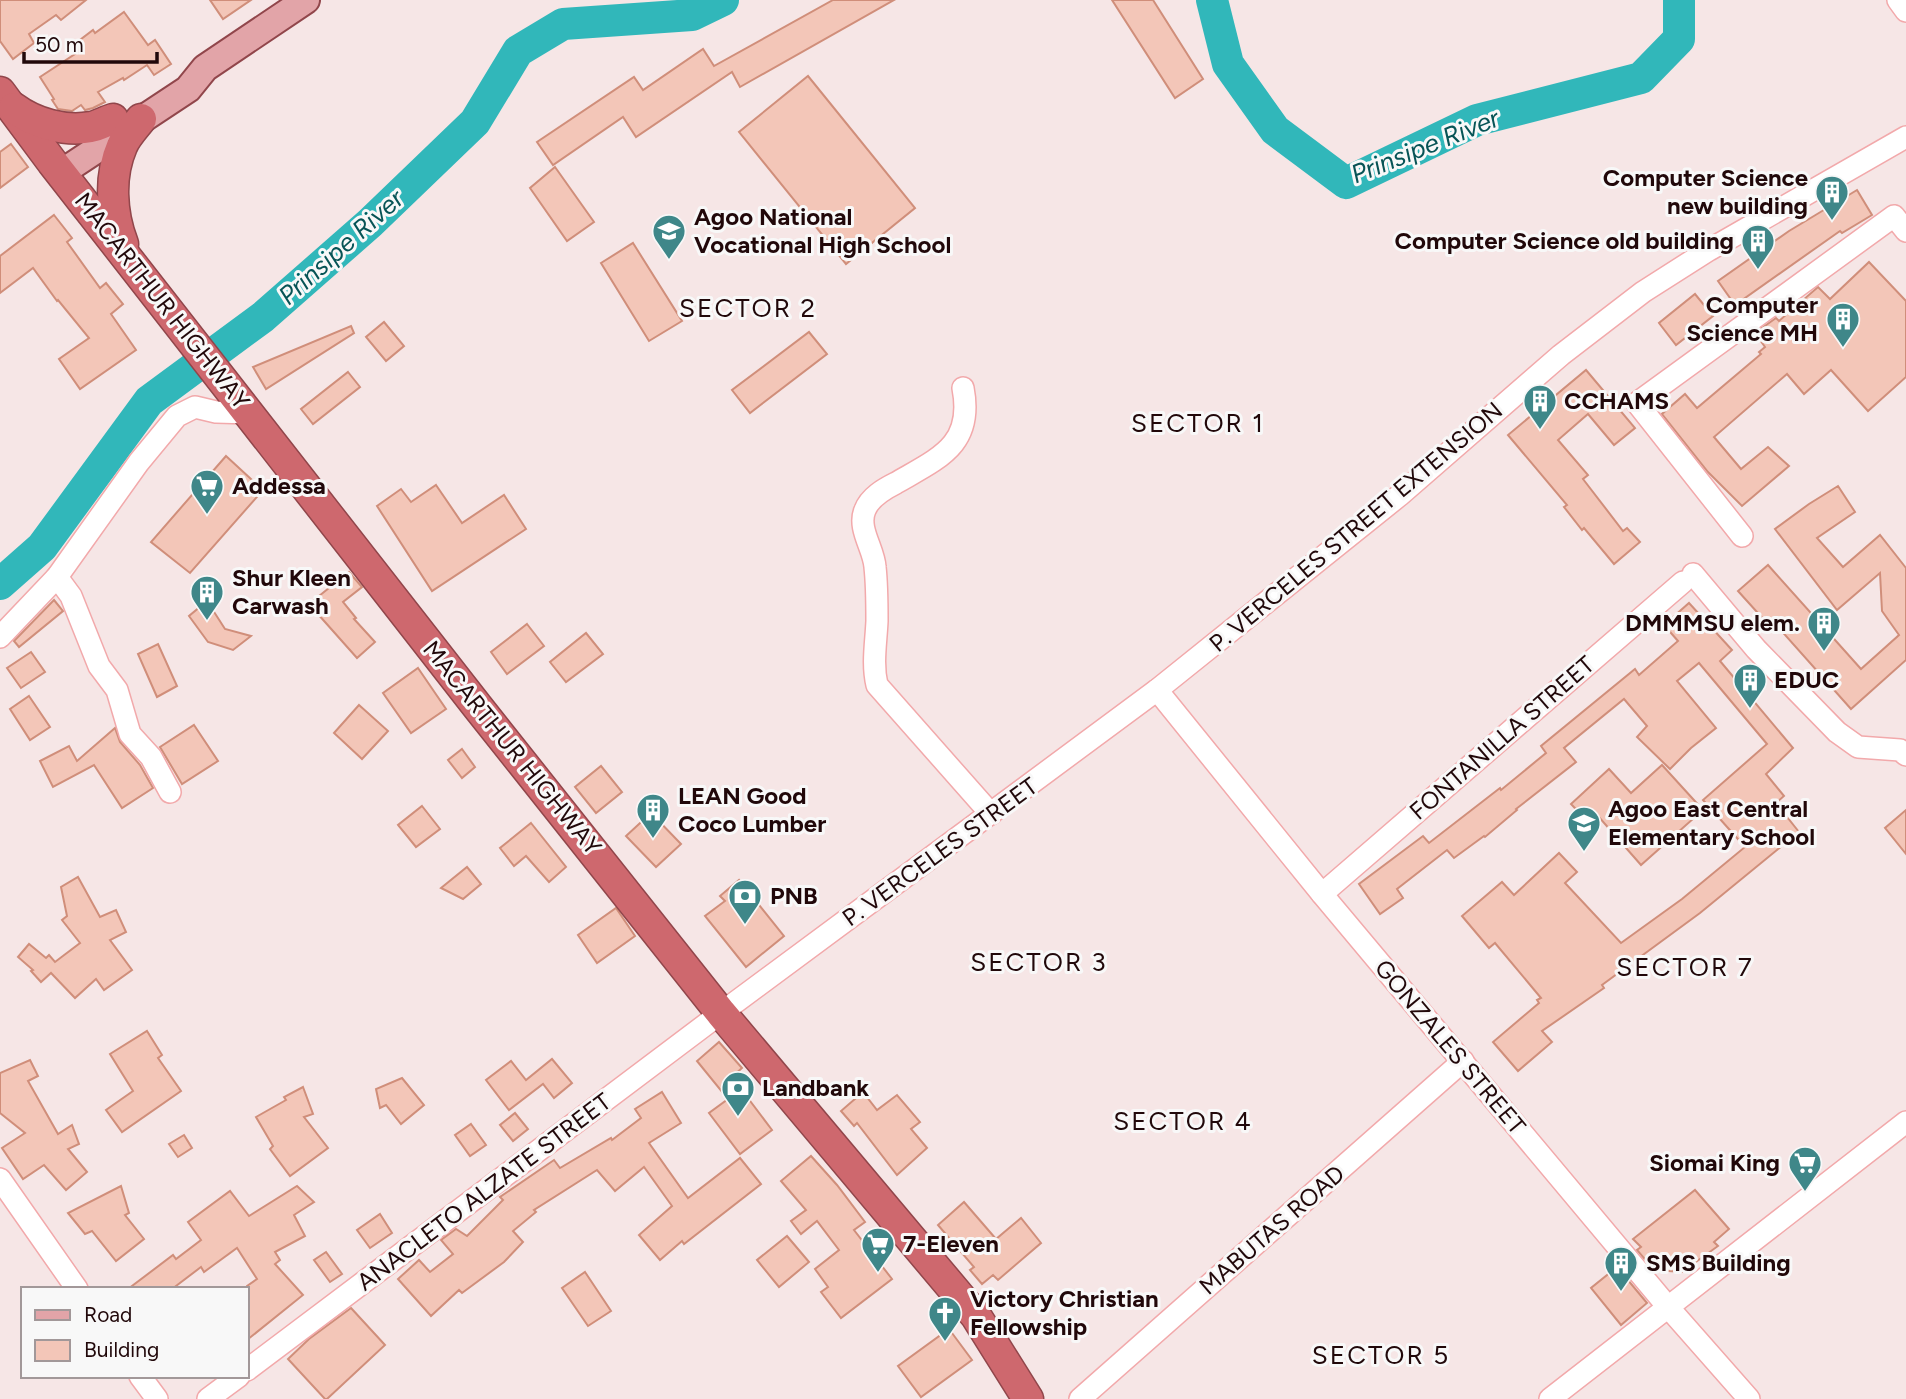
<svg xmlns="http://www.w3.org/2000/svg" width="1906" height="1399" font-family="Figtree,sans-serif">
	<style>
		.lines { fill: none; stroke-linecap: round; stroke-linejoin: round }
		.river { stroke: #31b7ba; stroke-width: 32 }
		.building { fill: #f3c6b8; stroke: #d08e7a; stroke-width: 2 }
		.minor-casing { stroke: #f2a9ab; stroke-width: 24 }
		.major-casing { stroke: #91464b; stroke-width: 30 }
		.highway-casing { stroke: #91464b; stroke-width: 33 }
		.minor { stroke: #fff; stroke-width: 21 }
		.major { stroke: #e2a4a8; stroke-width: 26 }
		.highway { stroke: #ce686e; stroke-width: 30 }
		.labels { text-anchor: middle; stroke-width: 6; stroke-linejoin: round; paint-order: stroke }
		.poi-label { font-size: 24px; font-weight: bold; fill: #21080a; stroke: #f8f8f8; text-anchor: start }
		.street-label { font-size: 24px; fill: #21080a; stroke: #f8f8f8 }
		.water-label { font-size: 26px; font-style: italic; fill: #075456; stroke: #f8f8f8 }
		.neighbourhood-label { font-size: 26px; letter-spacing: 2px; fill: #21080a; stroke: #f8f8f8 }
	</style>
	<rect width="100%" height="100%" fill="#f6e6e6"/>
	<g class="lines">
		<!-- river -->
		<g class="river">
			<polyline points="1212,0 1228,64 1275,130 1346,183 1477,120 1641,78 1679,39 1679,0"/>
			<polyline points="0,584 42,547 149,401 263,317 370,223 475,122 518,51 563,24 692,15 723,0"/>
		</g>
	</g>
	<!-- building -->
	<g class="building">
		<polygon points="0,0 86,0 61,20 56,15 29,34 34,43 13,59 0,41"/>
		<polygon points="210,0 251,0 223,19"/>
		<polygon points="833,0 894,0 740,87 732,72 636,137 623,117 553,165 537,142 634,77 643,90 703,49 714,66"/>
		<polygon points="1112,0 1153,0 1203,79 1175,98"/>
		<polygon points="124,12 148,45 155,40 171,64 154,75 147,65 124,80 123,78 98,92 105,102 93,108 85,110 81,105 72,111 58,109 52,100 54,99 40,77 78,52 76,43 93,30 95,33"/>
		<polygon points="808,76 915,208 846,264 739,132"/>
		<polygon points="11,144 28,167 0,188 0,152"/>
		<polygon points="555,167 594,222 567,241 530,188"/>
		<polygon points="1857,190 1872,215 1842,233 1840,231 1735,305 1718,281 1789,231"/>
		<polygon points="54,215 72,238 67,242 100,288 106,283 123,304 111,314 136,350 80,389 59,359 89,338 58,300 57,301 33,268 0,293 0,256"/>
		<polygon points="633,243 682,321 649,341 601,263"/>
		<polygon points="1869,262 1906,301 1906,377 1868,411 1831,370 1804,394 1787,374 1714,437 1741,469 1768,447 1789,466 1742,506 1708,472 1662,414 1685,394 1697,408 1761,354 1759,352 1765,347 1755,333 1776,318 1779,321 1818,287 1830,299"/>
		<polygon points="1695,294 1713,316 1676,345 1659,323"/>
		<polygon points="384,322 404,346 386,361 366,337"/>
		<polygon points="351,326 354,333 266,389 253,367"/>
		<polygon points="809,332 827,354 750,413 732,390"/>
		<polygon points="1586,370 1635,428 1614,445 1588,414 1558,440 1588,475 1583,479 1623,531 1627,528 1640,542 1614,564 1584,528 1582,530 1564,507 1567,505 1508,435"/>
		<polygon points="348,372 360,387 313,424 301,409"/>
		<polygon points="226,456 263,490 190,573 151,542"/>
		<polygon points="436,485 462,523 504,495 526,529 432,591 377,506 401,489 411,502"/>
		<polygon points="1838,486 1855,512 1817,538 1843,567 1880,535 1906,568 1906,660 1851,709 1770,618 1766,622 1738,591 1768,565 1861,669 1899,635 1882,611 1880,573 1837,610 1775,529 1809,504"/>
		<polygon points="349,572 362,587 343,602 356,618 354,619 375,642 357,658 309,604"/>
		<polygon points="54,600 63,611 19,647 14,641"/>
		<polygon points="207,601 225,629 251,636 233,650 208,642 189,616"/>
		<polygon points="1689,603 1732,650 1720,661 1793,748 1766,774 1784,796 1776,803 1799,832 1700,913 1602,985 1604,988 1542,1031 1552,1042 1518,1071 1493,1042 1539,1003 1537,1000 1541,998 1495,943 1489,948 1462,916 1502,882 1514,895 1559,853 1577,872 1565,883 1621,943 1682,899 1745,847 1703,800 1767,744 1699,663 1677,681 1716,728 1691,748 1670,769 1637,737 1647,726 1624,699 1564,748 1576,762 1516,809 1517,810 1485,837 1484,836 1454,858 1447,850 1397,889 1403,898 1380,914 1359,884 1423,836 1429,843 1500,788 1501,790 1546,753 1541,746 1635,669 1639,675 1678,641 1664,625"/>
		<polygon points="527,624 544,646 507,674 491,652"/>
		<polygon points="586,633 603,654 566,682 550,662"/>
		<polygon points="158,644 177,686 157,697 138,654"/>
		<polygon points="31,652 45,672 21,688 7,668"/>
		<polygon points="418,668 446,709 411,733 383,693"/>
		<polygon points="29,696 50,727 30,740 10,709"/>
		<polygon points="359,705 388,731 362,759 334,733"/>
		<polygon points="194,725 218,761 182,784 160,747"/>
		<polygon points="115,728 120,742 140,765 153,788 122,808 94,765 53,787 40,761 69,746 77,761"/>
		<polygon points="462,749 475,767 462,778 448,760"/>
		<polygon points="1662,765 1703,810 1641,865 1598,816 1590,824 1571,804 1609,769 1631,793"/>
		<polygon points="601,766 622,792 596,813 575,787"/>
		<polygon points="422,806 440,829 416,847 398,825"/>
		<polygon points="1906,810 1906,854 1885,828"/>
		<polygon points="651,813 681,844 656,867 626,836"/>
		<polygon points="531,823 566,867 549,882 526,856 514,866 500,848"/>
		<polygon points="467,867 481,884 463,899 441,888"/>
		<polygon points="78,877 100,917 116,910 126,932 110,940 132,970 104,990 96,979 75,998 51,973 41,982 31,971 33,970 18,957 29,944 46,958 49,955 55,962 80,943 62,920 67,916 61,887"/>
		<polygon points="739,880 784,936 746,967 705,916 725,901 720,896"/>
		<polygon points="616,908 635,936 597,963 578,935"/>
		<polygon points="147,1031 162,1055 158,1058 181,1091 122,1132 106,1110 133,1091 110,1054"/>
		<polygon points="719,1042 742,1068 732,1077 772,1130 740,1154 709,1113 728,1099 697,1061"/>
		<polygon points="552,1059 572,1083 554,1098 543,1084 509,1110 486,1080 511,1061 526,1080"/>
		<polygon points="30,1060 38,1076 28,1081 58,1134 72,1125 79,1144 68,1149 87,1172 66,1190 44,1165 23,1179 2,1148 25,1133 0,1113 0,1073"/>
		<polygon points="402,1078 424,1105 401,1124 386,1105 380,1108 376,1089"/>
		<polygon points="303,1087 313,1114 304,1117 328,1148 290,1176 270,1149 273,1146 256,1117 286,1100 284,1097"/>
		<polygon points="662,1092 681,1123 649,1143 688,1198 740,1158 761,1184 684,1244 682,1241 660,1260 639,1235 672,1206 644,1167 615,1191 597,1170 534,1210 536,1212 513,1231 523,1242 504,1262 462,1293 459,1290 431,1316 398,1279 419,1260 430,1272 453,1254 441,1240 456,1229 467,1236 503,1200 500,1197 554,1160 560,1168 611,1138 612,1140 641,1118 635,1109"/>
		<polygon points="863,1092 877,1110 897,1095 920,1122 911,1129 927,1148 897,1175 857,1123 854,1126 841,1111"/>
		<polygon points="515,1113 528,1129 513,1141 500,1125"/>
		<polygon points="471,1124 486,1145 470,1156 455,1135"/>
		<polygon points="184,1135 192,1148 178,1157 169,1144"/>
		<polygon points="811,1156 837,1185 865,1222 854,1230 892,1279 841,1318 821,1292 828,1287 815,1269 839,1250 817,1221 801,1234 791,1221 806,1210 781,1181"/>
		<polygon points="121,1186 129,1213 125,1215 144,1239 116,1261 92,1231 85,1234 68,1213"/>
		<polygon points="297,1186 314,1202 294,1215 305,1236 275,1252 280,1260 275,1264 303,1295 247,1340 247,1286 257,1279 237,1248 204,1272 201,1267 172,1289 128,1289 173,1255 176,1259 201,1240 188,1222 230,1191 249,1216"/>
		<polygon points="1695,1190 1729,1229 1714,1242 1718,1246 1682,1272 1654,1270 1637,1250 1641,1247 1633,1239"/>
		<polygon points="964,1202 996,1239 1021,1218 1041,1243 998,1280 993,1275 982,1284 970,1270 974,1267 938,1225"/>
		<polygon points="380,1214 392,1233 370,1248 357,1230"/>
		<polygon points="787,1236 809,1262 779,1287 757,1260"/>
		<polygon points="326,1252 342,1274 330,1282 314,1260"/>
		<polygon points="1617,1267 1647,1303 1621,1325 1591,1288"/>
		<polygon points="585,1272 611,1311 588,1326 562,1288"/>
		<polygon points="351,1308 385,1345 327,1399 325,1399 288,1359 309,1339"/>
		<polygon points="949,1329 972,1360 921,1397 898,1366"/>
	</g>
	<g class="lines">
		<defs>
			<g id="minor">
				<polyline points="1898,0 1906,11"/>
				<path d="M963,388C974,445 939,458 896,483C884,489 870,497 865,510C857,528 874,549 875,567C877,585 877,603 877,621C876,643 872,664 877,685L991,814"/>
				<polyline points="1742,536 1637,403 1894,216 1906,231"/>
				<polyline points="1693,574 1756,649 1837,732 1858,747 1900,750 1906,755"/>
				<polyline points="57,577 71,596 99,666 117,690 130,734 151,757 170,792"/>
				<polyline points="0,637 57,577 139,462 177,416 195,407 216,412 250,413"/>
				<polyline points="1157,690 1322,894 1668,1307 1749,1399"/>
				<polyline points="1322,894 1683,582"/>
				<polyline points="0,1179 77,1289"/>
				<polyline points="247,1370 721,1013 1157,690 1400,495 1561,355 1643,292 1709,250 1906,137"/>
				<polyline points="140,1376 157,1399"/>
				<polyline points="208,1399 239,1376"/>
				<polyline points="1080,1399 1463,1061"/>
				<polyline points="1550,1399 1906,1122"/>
			</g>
			<polyline id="major" points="61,173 188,89 205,68 306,0"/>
			<g id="highway">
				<polyline points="0,92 52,162 477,706 721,1013 976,1316 1028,1399"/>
				<path d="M14,108C34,123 65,132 91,127C98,126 106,121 113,119"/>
				<path d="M123,244C111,213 109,176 122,146C126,136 135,127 141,119"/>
			</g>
		</defs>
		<!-- minor casing -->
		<use href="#minor" class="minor-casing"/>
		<!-- major casing -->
		<use href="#major" class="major-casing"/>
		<!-- highway casing -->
		<use href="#highway" class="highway-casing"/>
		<!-- minor -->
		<use href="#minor" class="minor"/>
		<!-- major -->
		<use href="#major" class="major"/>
		<!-- highway -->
		<use href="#highway" class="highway"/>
	</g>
	<!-- icons -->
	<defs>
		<symbol id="building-pin" viewBox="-11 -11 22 30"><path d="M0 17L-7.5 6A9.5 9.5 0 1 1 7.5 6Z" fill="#3f8789" stroke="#f8f8f8"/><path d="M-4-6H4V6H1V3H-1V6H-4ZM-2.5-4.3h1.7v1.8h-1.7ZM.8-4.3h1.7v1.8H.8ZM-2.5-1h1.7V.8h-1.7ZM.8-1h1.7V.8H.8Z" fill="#fff"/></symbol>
		<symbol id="school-pin" viewBox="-11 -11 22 30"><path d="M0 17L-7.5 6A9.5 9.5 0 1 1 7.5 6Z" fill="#3f8789" stroke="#f8f8f8"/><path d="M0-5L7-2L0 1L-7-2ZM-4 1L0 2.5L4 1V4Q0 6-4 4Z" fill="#fff"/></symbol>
		<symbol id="supermarket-pin" viewBox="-11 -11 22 30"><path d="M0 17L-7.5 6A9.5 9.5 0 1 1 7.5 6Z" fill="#3f8789" stroke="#f8f8f8"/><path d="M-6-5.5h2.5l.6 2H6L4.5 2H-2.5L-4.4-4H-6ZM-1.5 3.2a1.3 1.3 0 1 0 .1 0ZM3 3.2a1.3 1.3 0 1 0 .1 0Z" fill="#fff"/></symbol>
		<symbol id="bank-pin" viewBox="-11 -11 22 30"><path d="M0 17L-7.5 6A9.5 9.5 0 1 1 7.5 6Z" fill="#3f8789" stroke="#f8f8f8"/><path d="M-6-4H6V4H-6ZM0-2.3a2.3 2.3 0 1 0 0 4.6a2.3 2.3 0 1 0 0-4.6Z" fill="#fff"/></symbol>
		<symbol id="church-pin" viewBox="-11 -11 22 30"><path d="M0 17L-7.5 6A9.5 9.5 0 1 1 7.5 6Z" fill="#3f8789" stroke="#f8f8f8"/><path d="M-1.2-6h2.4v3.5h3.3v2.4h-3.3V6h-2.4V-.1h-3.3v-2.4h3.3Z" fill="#fff"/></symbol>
	</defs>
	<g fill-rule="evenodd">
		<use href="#building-pin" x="1813" y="173" width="38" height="52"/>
		<use href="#school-pin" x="650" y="212" width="38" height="52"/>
		<use href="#building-pin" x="1739" y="222" width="38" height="52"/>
		<use href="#building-pin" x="1824" y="300" width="38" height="52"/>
		<use href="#building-pin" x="1521" y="382" width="38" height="52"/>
		<use href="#supermarket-pin" x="188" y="467" width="38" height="52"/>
		<use href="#building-pin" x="188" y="573" width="38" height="52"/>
		<use href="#building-pin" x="1805" y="604" width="38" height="52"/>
		<use href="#building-pin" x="1731" y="661" width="38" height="52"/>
		<use href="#building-pin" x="634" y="791" width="38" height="52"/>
		<use href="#school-pin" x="1565" y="804" width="38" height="52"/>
		<use href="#bank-pin" x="726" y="877" width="38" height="52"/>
		<use href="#bank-pin" x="719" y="1069" width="38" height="52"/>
		<use href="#supermarket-pin" x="1786" y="1144" width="38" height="52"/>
		<use href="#supermarket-pin" x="859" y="1225" width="38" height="52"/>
		<use href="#building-pin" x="1602" y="1244" width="38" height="52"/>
		<use href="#church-pin" x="926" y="1294" width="38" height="52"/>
	</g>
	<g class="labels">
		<!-- poi labels -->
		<g class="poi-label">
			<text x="1808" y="186" text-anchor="end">Computer Science<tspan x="1808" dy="28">new building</tspan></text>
			<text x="694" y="225">Agoo National<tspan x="694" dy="28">Vocational High School</tspan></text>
			<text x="1734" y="249" text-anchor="end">Computer Science old building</text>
			<text x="1818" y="313" text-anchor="end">Computer<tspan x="1818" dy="28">Science MH</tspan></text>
			<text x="1564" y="409">CCHAMS</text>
			<text x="232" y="494">Addessa</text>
			<text x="232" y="586">Shur Kleen<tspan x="232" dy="28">Carwash</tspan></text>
			<text x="1800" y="631" text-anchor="end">DMMMSU elem.</text>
			<text x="1774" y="688">EDUC</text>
			<text x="678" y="804">LEAN Good<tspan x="678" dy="28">Coco Lumber</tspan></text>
			<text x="1608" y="817">Agoo East Central<tspan x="1608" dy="28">Elementary School</tspan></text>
			<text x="770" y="904">PNB</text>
			<text x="762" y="1096">Landbank</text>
			<text x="1780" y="1171" text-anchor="end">Siomai King</text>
			<text x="903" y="1252">7-Eleven</text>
			<text x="1646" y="1271">SMS Building</text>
			<text x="970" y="1307">Victory Christian<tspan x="970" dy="28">Fellowship</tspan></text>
		</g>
		<!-- street labels -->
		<g class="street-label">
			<text transform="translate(162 301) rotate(52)" y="8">MACARTHUR HIGHWAY</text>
			<text transform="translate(1356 527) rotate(-40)" y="8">P. VERCELES STREET EXTENSION</text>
			<text transform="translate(1502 738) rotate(-41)" y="8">FONTANILLA STREET</text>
			<text transform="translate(512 748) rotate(51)" y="8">MACARTHUR HIGHWAY</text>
			<text transform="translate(940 852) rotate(-36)" y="8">P. VERCELES STREET</text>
			<text transform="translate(1450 1047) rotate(50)" y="8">GONZALES STREET</text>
			<text transform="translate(484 1192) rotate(-37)" y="8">ANACLETO ALZATE STREET</text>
			<text transform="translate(1272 1230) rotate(-41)" y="8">MABUTAS ROAD</text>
		</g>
		<!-- water labels -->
		<g class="water-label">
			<text transform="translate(1425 146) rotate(-22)" y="9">Prinsipe River</text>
			<text transform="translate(341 247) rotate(-42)" y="9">Prinsipe River</text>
		</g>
		<!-- neighbourhood labels -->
		<g class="neighbourhood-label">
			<text x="748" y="317">SECTOR 2</text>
			<text x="1198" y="432">SECTOR 1</text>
			<text x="1039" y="971">SECTOR 3</text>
			<text x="1685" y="976">SECTOR 7</text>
			<text x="1183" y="1130">SECTOR 4</text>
			<text x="1381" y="1364">SECTOR 5</text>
		</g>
	</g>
	<!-- legend -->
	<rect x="21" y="1287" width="228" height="91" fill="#f8f8f8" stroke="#a29899" stroke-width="2"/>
	<rect x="35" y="1310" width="35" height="10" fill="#e2a4a8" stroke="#a29899" stroke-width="2"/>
	<text x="84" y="1322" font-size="21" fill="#21080a">Road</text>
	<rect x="35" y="1340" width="35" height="21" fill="#f3c6b8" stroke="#a29899" stroke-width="2"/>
	<text x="84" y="1357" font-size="21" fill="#21080a">Building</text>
	<!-- scale -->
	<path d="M24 52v10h133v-10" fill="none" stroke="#21080a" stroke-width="3.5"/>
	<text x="35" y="52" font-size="21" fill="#21080a" stroke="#f8f8f8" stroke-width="5" paint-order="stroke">50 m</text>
</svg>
